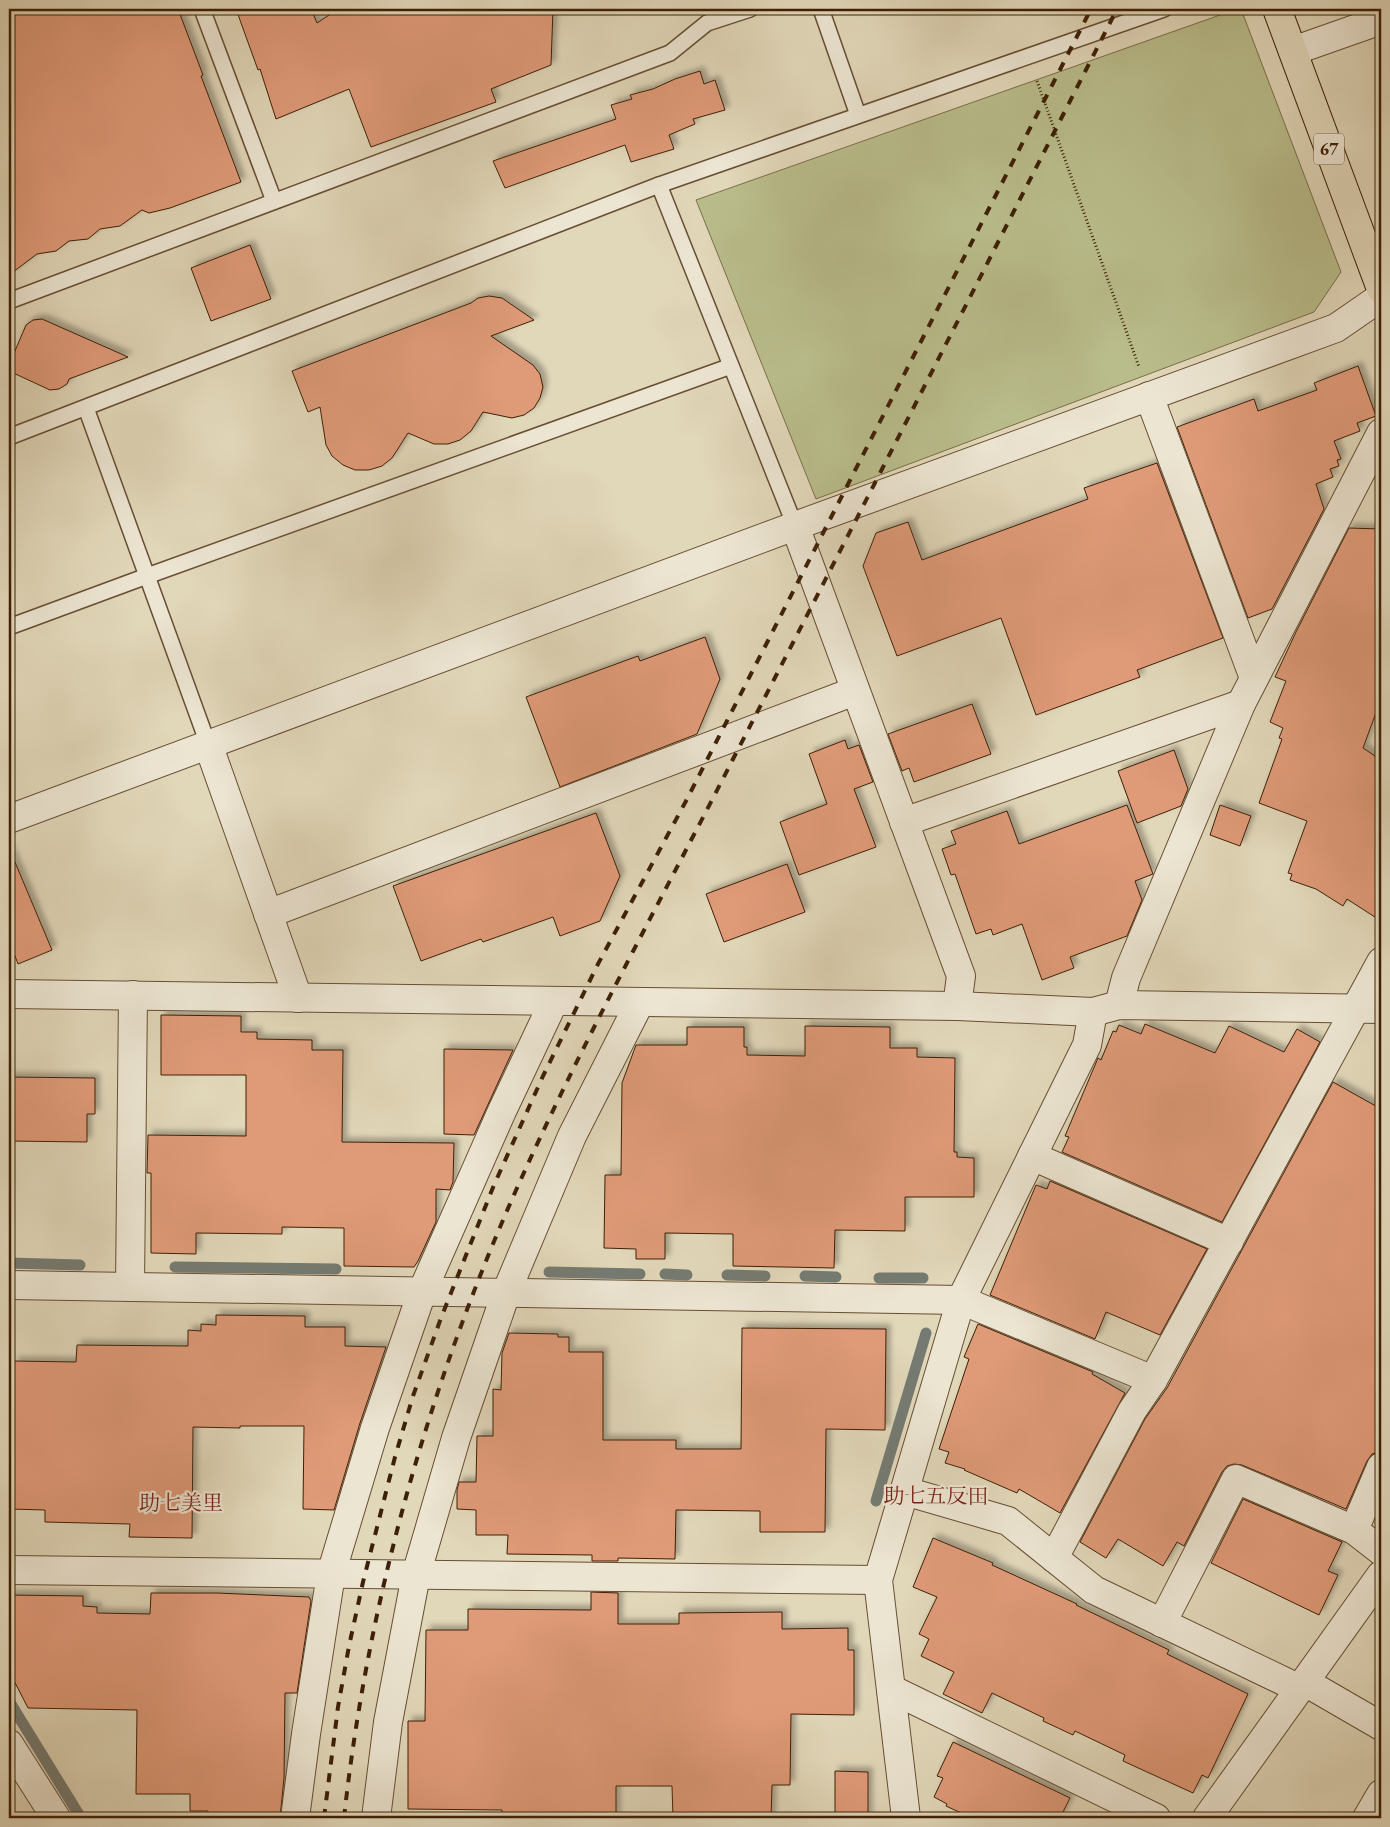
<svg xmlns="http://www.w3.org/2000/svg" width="1390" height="1827" font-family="'EB Garamond','Noto Serif JP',serif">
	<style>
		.green { fill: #b9bc8b; stroke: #7c6e48 }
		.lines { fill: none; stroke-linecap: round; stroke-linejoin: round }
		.stream { stroke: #757b72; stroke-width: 11 }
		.building { fill: #df9a78; stroke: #3e2006; filter: url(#shadow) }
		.service-casing { stroke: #674e33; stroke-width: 18 }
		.minor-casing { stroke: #674e33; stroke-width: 30 }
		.primary-casing { stroke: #3e2006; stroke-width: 30 }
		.path { stroke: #3e2006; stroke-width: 3; stroke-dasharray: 1 2.5; stroke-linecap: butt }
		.service { stroke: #ece5d2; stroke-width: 15 }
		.minor { stroke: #ece5d2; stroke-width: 28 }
		.primary { stroke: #e1d7b9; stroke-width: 28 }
		.rail { stroke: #3e2006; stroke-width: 4; stroke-dasharray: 9 9; stroke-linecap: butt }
		.labels { text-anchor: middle; stroke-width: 4.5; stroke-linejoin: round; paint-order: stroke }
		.shield { fill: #ece5d2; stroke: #725b43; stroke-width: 1 }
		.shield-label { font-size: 18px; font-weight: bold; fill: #3e2006 }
		.quarter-label { font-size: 21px; fill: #7a1f14; stroke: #ece5d2 }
	</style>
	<defs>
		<filter id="shadow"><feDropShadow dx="4.5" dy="-4.5" stdDeviation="2.5" flood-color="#0004"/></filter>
	</defs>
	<rect width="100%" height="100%" fill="#e1d7b9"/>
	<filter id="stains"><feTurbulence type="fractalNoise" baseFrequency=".004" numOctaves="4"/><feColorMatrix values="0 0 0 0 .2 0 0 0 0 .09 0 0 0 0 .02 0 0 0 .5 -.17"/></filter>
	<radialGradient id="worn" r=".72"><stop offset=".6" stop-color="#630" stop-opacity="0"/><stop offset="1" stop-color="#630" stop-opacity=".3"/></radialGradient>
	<!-- green -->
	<polygon class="green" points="1237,9 1241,9 1341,272 1314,312 816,499 696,200"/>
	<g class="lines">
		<!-- stream -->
		<g class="stream">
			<polyline points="9,1263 80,1265"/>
			<polyline points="175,1267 336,1269"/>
			<polyline points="549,1272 640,1274"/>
			<polyline points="665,1274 687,1275"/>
			<polyline points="727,1275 765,1276"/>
			<polyline points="805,1276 836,1277"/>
			<polyline points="879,1278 923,1278"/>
			<polyline points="876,1501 926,1333"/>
			<polyline points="9,1701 81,1818"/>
		</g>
	</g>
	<!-- building -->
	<g class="building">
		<polygon points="9,9 178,9 203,75 201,76 241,182 170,208 149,213 142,210 120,226 100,229 88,239 69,241 56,251 37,254 9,275"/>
		<polygon points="236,9 311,9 317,23 338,9 553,9 551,65 491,89 496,102 371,147 349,89 276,119 260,69 258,70"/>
		<polygon points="700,71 704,84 715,80 725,110 693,119 695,124 669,135 674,149 631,162 625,145 505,188 493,161 616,119 611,105 632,99 630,95 653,89 675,79"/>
		<polygon points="250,245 271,299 211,321 191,268"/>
		<polygon points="489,296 502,298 534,320 491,336 533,365 540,374 543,387 540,398 534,408 524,415 512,418 483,412 471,431 460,440 448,444 434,444 408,433 392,458 382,466 369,470 355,470 343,465 332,456 326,445 320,407 308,412 292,371 471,303 478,298"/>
		<polygon points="42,319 128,357 69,379 67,384 59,389 50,390 9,371 9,365 26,325 33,320"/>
		<polygon points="1358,366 1376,416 1357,423 1360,431 1334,441 1341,459 1337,460 1339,466 1330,469 1333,477 1316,484 1324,509 1272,609 1248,618 1177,427 1254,399 1258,411 1317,390 1314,383"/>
		<polygon points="1157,463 1223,638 1137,670 1140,677 1036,715 1001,618 897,656 863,566 876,533 908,522 922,560 1088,499 1084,488"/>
		<polygon points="1349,528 1381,529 1381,699 1363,748 1381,760 1381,921 1347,899 1343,906 1316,889 1290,880 1292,874 1288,873 1307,821 1259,803 1282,739 1279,738 1283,728 1270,722 1286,681 1275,677 1296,632"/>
		<polygon points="705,637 720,679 697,734 560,787 526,697 638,656 640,661"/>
		<polygon points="972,704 991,754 914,782 909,768 902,771 888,734"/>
		<polygon points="845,740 848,749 859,745 873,782 854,789 876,847 799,875 780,822 827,804 809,754"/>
		<polygon points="1174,750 1188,789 1181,806 1137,823 1118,771"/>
		<polygon points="1127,805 1153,874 1135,881 1142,900 1127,936 1070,957 1074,968 1042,980 1022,924 993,935 991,929 976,934 955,874 951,875 942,849 956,844 951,831 1007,811 1019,844"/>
		<polygon points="1220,805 1251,816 1240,846 1210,835"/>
		<polygon points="596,813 620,876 600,921 560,936 553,917 483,942 481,939 421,961 393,886"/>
		<polygon points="9,848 52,950 18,964 9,940"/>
		<polygon points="787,864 805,912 724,942 706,894"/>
		<polygon points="161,1015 241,1016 241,1032 257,1032 257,1039 312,1040 312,1050 343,1050 342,1142 454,1143 453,1182 450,1190 436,1189 436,1222 418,1261 414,1267 344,1266 344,1228 282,1227 282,1234 196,1233 196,1254 151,1253 151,1173 147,1173 148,1135 246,1136 246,1075 161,1075"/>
		<polygon points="1145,1024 1215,1053 1229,1026 1284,1052 1297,1029 1320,1042 1222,1222 1062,1152 1069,1137 1065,1136 1098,1058 1101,1060 1113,1031 1116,1032 1119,1025 1141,1034"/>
		<polygon points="805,1026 890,1027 890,1048 917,1048 917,1057 955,1058 954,1152 957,1152 957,1157 974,1158 974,1197 905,1197 905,1231 835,1230 834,1268 733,1266 733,1234 665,1233 665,1259 636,1259 636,1249 604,1248 605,1175 621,1175 622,1083 636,1045 687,1045 687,1027 744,1027 744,1047 747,1047 747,1055 805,1056"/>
		<polygon points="444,1049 513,1050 474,1135 444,1134"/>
		<polygon points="9,1077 95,1078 95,1114 87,1114 87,1142 9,1141"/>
		<polygon points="1333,1082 1381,1109 1381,1447 1379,1452 1372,1454 1367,1461 1346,1509 1242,1465 1234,1464 1227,1466 1222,1472 1184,1546 1177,1542 1163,1566 1118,1539 1106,1558 1080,1542 1145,1419 1167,1388"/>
		<polygon points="1050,1181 1207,1249 1160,1335 1106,1312 1095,1339 990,1295 1036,1185 1047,1189"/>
		<polygon points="216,1315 305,1316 305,1327 345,1327 345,1346 386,1347 360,1423 334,1510 303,1509 304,1426 240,1426 240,1428 193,1427 192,1538 129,1537 130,1524 45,1522 45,1510 9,1509 9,1432 13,1432 14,1361 76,1362 77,1345 188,1346 188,1330 201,1331 201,1324 216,1325"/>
		<polygon points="978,1324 1093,1372 1092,1374 1125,1393 1060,1513 1019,1489 1017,1493 964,1470 965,1469 945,1463 949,1452 939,1449 969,1359 964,1357"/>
		<polygon points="742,1328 886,1329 885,1430 826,1429 825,1532 760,1532 760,1511 676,1510 675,1559 618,1558 618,1561 592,1561 592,1555 507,1554 508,1535 476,1535 476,1510 457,1509 457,1490 459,1482 476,1482 477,1436 493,1436 493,1389 501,1390 502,1353 509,1333 558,1334 558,1337 569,1337 569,1352 603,1352 603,1440 676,1440 676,1449 741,1449"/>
		<polygon points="1243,1499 1342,1542 1328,1571 1338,1575 1319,1615 1211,1563"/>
		<polygon points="933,1538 993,1563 992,1565 1077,1604 1076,1605 1169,1650 1167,1654 1248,1694 1208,1778 1202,1775 1193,1793 1123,1761 1125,1755 1075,1731 1073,1735 1043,1721 1044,1718 992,1693 982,1713 943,1694 954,1672 921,1656 929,1639 919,1634 937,1597 913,1587"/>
		<polygon points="591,1592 618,1593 618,1624 679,1624 679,1613 782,1612 782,1629 848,1628 848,1650 854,1650 854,1715 791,1714 790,1785 772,1785 771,1818 673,1818 672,1786 616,1786 616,1818 502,1818 502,1810 408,1809 408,1721 425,1721 426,1630 468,1630 468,1609 591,1610"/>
		<polygon points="151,1593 217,1593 309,1597 311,1601 297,1693 285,1693 284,1778 280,1818 208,1816 208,1811 190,1811 190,1794 136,1794 137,1710 28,1708 9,1671 9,1595 83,1596 83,1606 97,1607 97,1613 150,1614"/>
		<polygon points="953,1742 1070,1798 1060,1818 972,1818 946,1806 947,1804 934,1797 943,1778 937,1776"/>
		<polygon points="835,1771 868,1772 868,1818 835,1818"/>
	</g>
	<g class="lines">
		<defs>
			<g id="service">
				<polyline points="202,9 274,201"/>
				<polyline points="821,9 858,115"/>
				<polyline points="659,185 795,526"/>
				<polyline points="9,301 670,53 707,23 750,9"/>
				<polyline points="86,408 208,744"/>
				<polyline points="9,437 659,185 1164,9"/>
				<polyline points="9,627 147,576 731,366"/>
			</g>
			<g id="minor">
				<polyline points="1293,51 1381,20"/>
				<polyline points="1149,396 1254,678"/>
				<polyline points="795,526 961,976 957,1006"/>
				<polyline points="208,744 298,998"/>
				<polyline points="9,819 795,526 1336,328 1381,297"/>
				<polyline points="904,822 1241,704"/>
				<polyline points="268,914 855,691"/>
				<polyline points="9,994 957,1006 1093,1012 1119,1005 1381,1009"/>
				<polyline points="1119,1005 1126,978 1241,704 1381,433"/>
				<polyline points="1032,1156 1229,1242"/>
				<polyline points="9,1285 961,1300 1153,1380"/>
				<polyline points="130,1287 133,995"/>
				<polyline points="905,1491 1008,1521 1094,1590 1300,1689"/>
				<polyline points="1354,1530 1381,1467"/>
				<polyline points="1054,1558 1132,1411 1153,1380 1381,962"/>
				<polyline points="9,1570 878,1580"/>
				<polyline points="1162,1623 1236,1479 1354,1530 1381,1551"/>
				<polyline points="1305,1682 1381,1726"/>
				<polyline points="891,1689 1156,1818"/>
				<polyline points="9,1744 56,1818"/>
				<polyline points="295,1818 306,1734 331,1574 375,1428 422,1292 502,1111 554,1001"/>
				<polyline points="376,1818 388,1722 416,1575 456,1438 506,1293 572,1136 640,1002"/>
				<polyline points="906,1818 878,1580 961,1300 1087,1045 1093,1012"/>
				<polyline points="1207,1818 1381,1575"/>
				<polyline points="1367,1818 1381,1794"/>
			</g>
			<polyline id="primary" points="1277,9 1381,289"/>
		</defs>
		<!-- service casing -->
		<use href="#service" class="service-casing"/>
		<!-- minor casing -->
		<use href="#minor" class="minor-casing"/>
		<!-- primary casing -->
		<use href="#primary" class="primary-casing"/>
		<!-- path -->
		<polyline class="path" points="1037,81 1139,367"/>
		<!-- service -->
		<use href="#service" class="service"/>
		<!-- minor -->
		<use href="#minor" class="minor"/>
		<!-- primary -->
		<use href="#primary" class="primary"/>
		<!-- rail -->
		<g class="rail">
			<polyline points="324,1818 338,1707 349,1646 363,1582 395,1457 413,1396 441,1318 494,1185 543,1076 598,964 686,801 1091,9"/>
			<path d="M344,1818C367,1606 427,1392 513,1197C579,1048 658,906 732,761C861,511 989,260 1117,9"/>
		</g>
	</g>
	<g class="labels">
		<!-- shield labels -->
		<rect class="shield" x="1314" y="133.5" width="30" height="31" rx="4"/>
		<g class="shield-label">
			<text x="1329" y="155">67</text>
		</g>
		<!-- quarter labels -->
		<g class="quarter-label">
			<text x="936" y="1503">助七五反田</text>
			<text x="181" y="1510">助七美里</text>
		</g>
	</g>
	<!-- margin -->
	<rect width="1390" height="1827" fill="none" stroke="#e1d7b9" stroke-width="30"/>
	<rect x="10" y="10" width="1370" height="1807" fill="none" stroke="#3e2006" stroke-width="2.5"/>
	<rect x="15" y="15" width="1360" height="1797" fill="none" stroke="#3e2006"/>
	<rect width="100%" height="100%" filter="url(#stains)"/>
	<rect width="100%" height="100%" fill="url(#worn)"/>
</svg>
